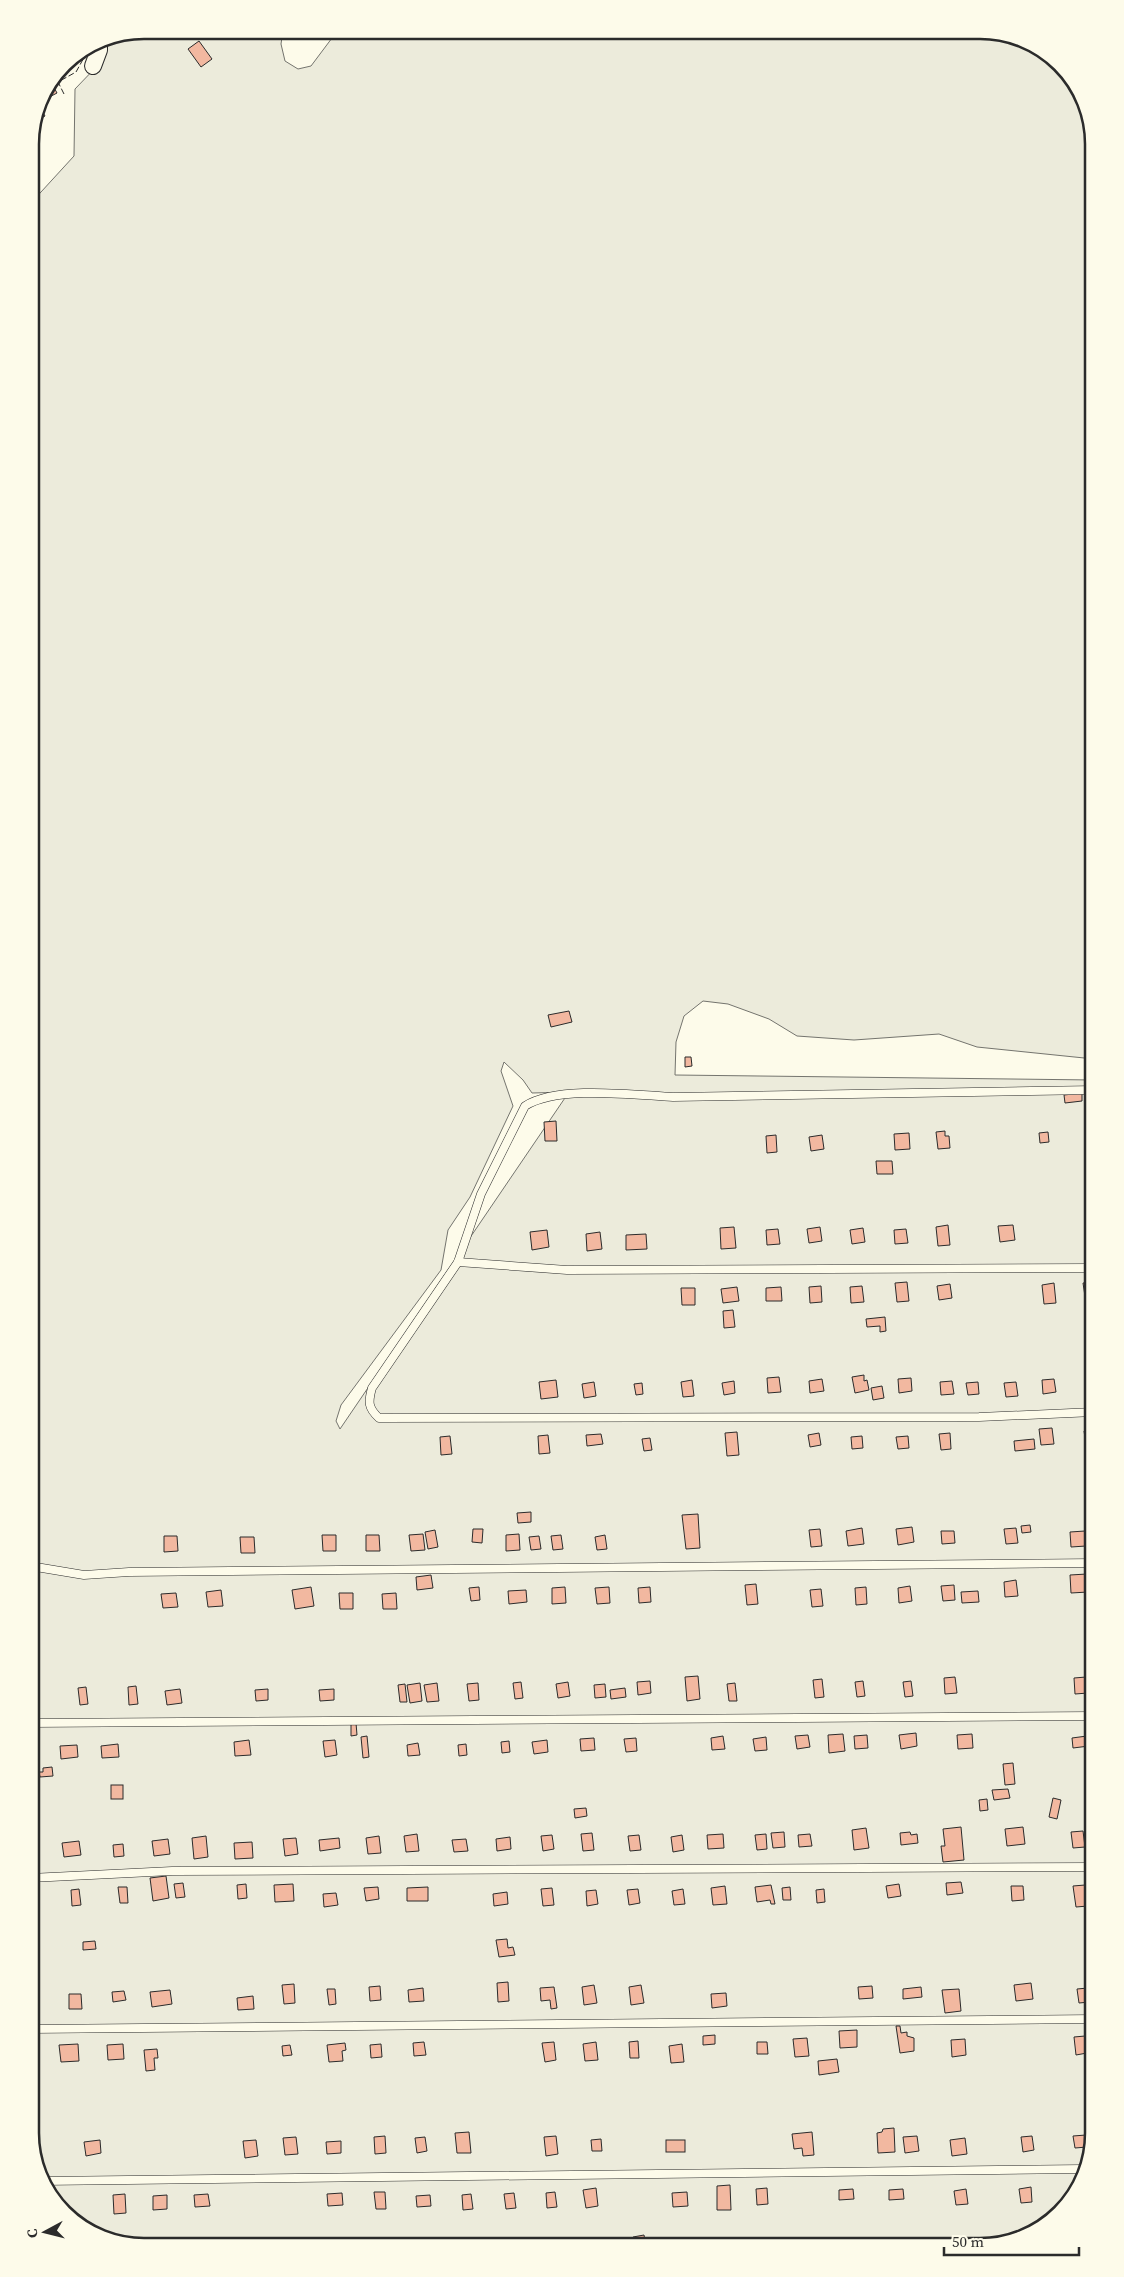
<svg xmlns="http://www.w3.org/2000/svg" width="1124" height="2277" font-family="'Source Serif 4',serif">
	<style>
		.green { fill: #ecebdb; stroke: #74746e; fill-rule: evenodd }
		.building { fill: #f2b8a0; stroke: #2b2b2b }
		.lines { fill: none; stroke-linecap: round; stroke-linejoin: round }
		.service-casing { stroke: #2b2b2b; stroke-width: 9 }
		.minor-casing { stroke: #2b2b2b; stroke-width: 18 }
		.service { stroke: #fdfbea; stroke-width: 8 }
		.minor { stroke: #fdfbea; stroke-width: 16 }
		.fence { stroke: #2b2b2b; stroke-width: 1; stroke-dasharray: 6 2.5; stroke-linecap: butt }
		.rim { fill: none; stroke: #2b2b2b; stroke-width: 2.5 }
	</style>
	<rect width="100%" height="100%" fill="#fdfbea"/>
	<!-- green -->
	<path class="green" d="M143,30H283L281,44L285,61L298,69L311,66L338,30H988L1049,53L1085,100L1094,143V1059L977,1047L939,1034L854,1040L797,1036L769,1019L728,1004L703,1001L684,1016L676,1042L675,1075L1094,1080V2134L1075,2197L1024,2238L981,2247H136L75,2224L39,2177L30,2134V1563L38,1560L30,1555V204L74,156L75,89L99,64L107,37ZM504,1062L523,1080L532,1093L569,1092L340,1429L336,1421L341,1405L441,1270L448,1230L470,1197L513,1106L501,1071Z"/>
	<!-- building -->
	<g class="building">
		<polygon points="199,41 212,59 201,67 188,49"/>
		<polygon points="51,82 57,93 38,103 39,100"/>
		<polygon points="38,104 45,116 33,123"/>
		<polygon points="569,1011 572,1022 551,1027 548,1015"/>
		<polygon points="685,1057 691,1057 692,1066 685,1067"/>
		<polygon points="1082,1093 1082,1101 1065,1103 1064,1095"/>
		<polygon points="556,1121 557,1141 545,1141 544,1122"/>
		<polygon points="945,1131 945,1136 949,1136 950,1148 938,1149 936,1132"/>
		<polygon points="1048,1132 1049,1142 1040,1143 1039,1133"/>
		<polygon points="909,1133 910,1149 895,1150 894,1134"/>
		<polygon points="776,1135 777,1152 767,1153 766,1136"/>
		<polygon points="822,1135 824,1149 811,1151 809,1137"/>
		<polygon points="876,1161 892,1161 893,1174 877,1174"/>
		<polygon points="948,1225 950,1245 938,1246 936,1227"/>
		<polygon points="1013,1225 1015,1240 1000,1242 998,1226"/>
		<polygon points="734,1227 736,1248 721,1249 720,1228"/>
		<polygon points="820,1227 822,1241 809,1243 807,1229"/>
		<polygon points="863,1228 865,1242 852,1244 850,1230"/>
		<polygon points="778,1229 780,1244 767,1245 766,1230"/>
		<polygon points="906,1229 908,1243 895,1244 894,1230"/>
		<polygon points="547,1230 549,1247 532,1250 530,1232"/>
		<polygon points="600,1232 602,1249 587,1251 586,1234"/>
		<polygon points="646,1234 647,1249 626,1250 626,1235"/>
		<polygon points="907,1282 909,1301 897,1302 895,1283"/>
		<polygon points="1094,1282 1094,1302 1086,1303 1083,1283"/>
		<polygon points="1054,1283 1056,1303 1044,1304 1042,1285"/>
		<polygon points="950,1284 952,1298 939,1300 937,1286"/>
		<polygon points="821,1286 822,1302 810,1303 809,1287"/>
		<polygon points="862,1286 864,1302 851,1303 850,1287"/>
		<polygon points="737,1287 739,1301 723,1303 721,1289"/>
		<polygon points="781,1287 782,1301 766,1301 766,1288"/>
		<polygon points="681,1288 695,1288 695,1305 682,1305"/>
		<polygon points="733,1310 735,1327 724,1328 723,1311"/>
		<polygon points="885,1317 886,1331 880,1332 880,1326 867,1327 866,1319"/>
		<polygon points="864,1375 864,1381 867,1380 869,1390 855,1393 852,1377"/>
		<polygon points="1090,1376 1094,1376 1094,1395 1089,1394"/>
		<polygon points="779,1377 781,1392 768,1393 767,1378"/>
		<polygon points="911,1378 912,1391 899,1393 898,1379"/>
		<polygon points="822,1379 824,1391 810,1393 809,1381"/>
		<polygon points="1054,1379 1056,1392 1043,1394 1042,1380"/>
		<polygon points="556,1380 558,1397 541,1399 539,1382"/>
		<polygon points="692,1380 694,1396 683,1397 681,1382"/>
		<polygon points="734,1381 735,1393 724,1395 722,1383"/>
		<polygon points="952,1381 954,1394 941,1395 940,1382"/>
		<polygon points="594,1382 596,1396 584,1398 582,1384"/>
		<polygon points="978,1382 979,1394 968,1395 966,1383"/>
		<polygon points="1016,1382 1018,1396 1006,1397 1004,1383"/>
		<polygon points="642,1383 643,1394 636,1395 634,1384"/>
		<polygon points="882,1386 884,1398 873,1400 871,1388"/>
		<polygon points="1052,1428 1054,1444 1041,1445 1039,1429"/>
		<polygon points="1094,1429 1094,1444 1086,1444 1084,1431"/>
		<polygon points="737,1432 739,1455 727,1456 725,1433"/>
		<polygon points="819,1433 821,1445 810,1447 808,1435"/>
		<polygon points="950,1433 951,1449 941,1450 939,1434"/>
		<polygon points="601,1434 603,1444 587,1446 586,1435"/>
		<polygon points="548,1435 550,1453 539,1454 538,1436"/>
		<polygon points="450,1436 452,1454 441,1455 440,1437"/>
		<polygon points="862,1436 863,1448 852,1449 851,1437"/>
		<polygon points="908,1436 909,1448 898,1449 896,1437"/>
		<polygon points="650,1438 652,1450 644,1451 642,1439"/>
		<polygon points="1034,1439 1035,1449 1015,1451 1014,1441"/>
		<polygon points="531,1512 531,1522 518,1523 517,1513"/>
		<polygon points="698,1514 700,1548 686,1549 682,1515"/>
		<polygon points="1030,1525 1031,1532 1022,1533 1021,1526"/>
		<polygon points="912,1527 914,1542 898,1545 896,1529"/>
		<polygon points="862,1528 864,1544 848,1546 846,1531"/>
		<polygon points="1016,1528 1018,1543 1006,1544 1004,1529"/>
		<polygon points="473,1529 483,1529 482,1543 472,1542"/>
		<polygon points="820,1529 822,1546 811,1547 809,1530"/>
		<polygon points="435,1530 438,1547 428,1549 425,1532"/>
		<polygon points="941,1531 954,1531 955,1543 942,1544"/>
		<polygon points="1085,1531 1086,1546 1071,1547 1070,1532"/>
		<polygon points="423,1534 425,1550 411,1551 409,1535"/>
		<polygon points="519,1534 520,1550 506,1551 506,1535"/>
		<polygon points="322,1535 336,1535 336,1551 323,1551"/>
		<polygon points="366,1535 379,1535 380,1551 366,1551"/>
		<polygon points="561,1535 563,1549 553,1550 551,1536"/>
		<polygon points="605,1535 607,1549 597,1550 595,1537"/>
		<polygon points="164,1536 177,1536 178,1551 164,1552"/>
		<polygon points="539,1536 541,1549 531,1550 529,1537"/>
		<polygon points="240,1537 254,1537 255,1553 241,1553"/>
		<polygon points="1087,1574 1088,1592 1071,1593 1070,1575"/>
		<polygon points="431,1575 433,1588 417,1590 416,1577"/>
		<polygon points="1016,1580 1018,1596 1005,1597 1004,1582"/>
		<polygon points="756,1584 758,1604 747,1605 745,1585"/>
		<polygon points="954,1585 955,1600 943,1601 941,1586"/>
		<polygon points="910,1586 912,1601 899,1603 898,1588"/>
		<polygon points="311,1587 314,1606 295,1609 292,1590"/>
		<polygon points="479,1587 480,1600 471,1601 469,1588"/>
		<polygon points="565,1587 566,1603 552,1604 552,1588"/>
		<polygon points="609,1587 610,1603 597,1604 595,1588"/>
		<polygon points="650,1587 651,1602 639,1603 638,1588"/>
		<polygon points="866,1587 867,1604 856,1605 855,1588"/>
		<polygon points="821,1589 823,1606 812,1607 810,1590"/>
		<polygon points="221,1590 223,1606 208,1607 206,1592"/>
		<polygon points="526,1590 527,1602 509,1604 508,1591"/>
		<polygon points="978,1591 979,1602 962,1603 961,1592"/>
		<polygon points="176,1593 178,1607 163,1608 161,1594"/>
		<polygon points="339,1593 353,1593 353,1609 340,1609"/>
		<polygon points="396,1593 397,1609 383,1609 382,1594"/>
		<polygon points="698,1676 700,1699 687,1701 685,1677"/>
		<polygon points="955,1677 957,1693 945,1694 944,1678"/>
		<polygon points="1086,1677 1088,1693 1075,1694 1074,1678"/>
		<polygon points="822,1679 824,1697 815,1698 813,1680"/>
		<polygon points="650,1681 651,1693 638,1695 637,1682"/>
		<polygon points="863,1681 865,1696 857,1697 855,1682"/>
		<polygon points="911,1681 913,1696 905,1697 903,1682"/>
		<polygon points="521,1682 523,1698 515,1699 513,1683"/>
		<polygon points="568,1682 570,1696 558,1698 556,1684"/>
		<polygon points="420,1683 422,1701 410,1703 407,1685"/>
		<polygon points="437,1683 439,1701 427,1702 424,1685"/>
		<polygon points="478,1683 479,1700 469,1701 467,1684"/>
		<polygon points="735,1683 737,1701 729,1701 727,1684"/>
		<polygon points="405,1684 407,1702 400,1702 398,1685"/>
		<polygon points="605,1684 606,1697 595,1698 594,1685"/>
		<polygon points="136,1686 138,1704 129,1705 128,1687"/>
		<polygon points="86,1687 88,1704 80,1705 78,1688"/>
		<polygon points="625,1688 626,1697 611,1699 610,1690"/>
		<polygon points="180,1689 182,1703 167,1705 165,1691"/>
		<polygon points="268,1689 268,1700 256,1701 255,1690"/>
		<polygon points="334,1689 334,1700 320,1701 319,1690"/>
		<polygon points="34,1693 35,1707 30,1707 30,1694"/>
		<polygon points="351,1723 356,1723 357,1735 351,1736"/>
		<polygon points="34,1733 37,1757 30,1758 30,1734"/>
		<polygon points="916,1733 917,1746 901,1749 899,1735"/>
		<polygon points="843,1734 845,1751 829,1753 828,1735"/>
		<polygon points="972,1734 973,1748 958,1749 957,1735"/>
		<polygon points="808,1735 810,1747 797,1749 795,1736"/>
		<polygon points="867,1735 868,1748 855,1749 854,1736"/>
		<polygon points="367,1736 369,1757 363,1758 361,1737"/>
		<polygon points="723,1736 725,1749 712,1750 711,1738"/>
		<polygon points="1087,1736 1089,1746 1073,1748 1072,1738"/>
		<polygon points="766,1737 767,1750 755,1751 753,1739"/>
		<polygon points="594,1738 595,1750 581,1751 580,1739"/>
		<polygon points="636,1738 637,1751 626,1752 624,1739"/>
		<polygon points="249,1740 251,1755 235,1756 234,1742"/>
		<polygon points="335,1740 337,1755 325,1757 323,1741"/>
		<polygon points="547,1740 548,1752 534,1754 532,1742"/>
		<polygon points="509,1741 510,1752 502,1753 501,1742"/>
		<polygon points="418,1743 420,1755 408,1756 407,1745"/>
		<polygon points="118,1744 119,1757 102,1758 101,1746"/>
		<polygon points="466,1744 467,1755 459,1756 458,1745"/>
		<polygon points="77,1745 78,1757 61,1759 60,1746"/>
		<polygon points="1013,1763 1015,1784 1005,1785 1003,1764"/>
		<polygon points="52,1767 53,1776 40,1777 39,1772 43,1772 43,1768"/>
		<rect x="111" y="1785" width="12" height="14"/>
		<polygon points="1008,1789 1010,1798 994,1800 992,1790"/>
		<polygon points="1094,1790 1094,1801 1089,1801 1087,1791"/>
		<polygon points="1053,1798 1061,1800 1057,1819 1049,1817"/>
		<polygon points="987,1799 988,1810 980,1811 979,1800"/>
		<polygon points="586,1808 587,1816 575,1818 574,1809"/>
		<polygon points="961,1827 964,1860 943,1862 941,1846 945,1846 943,1829"/>
		<polygon points="1023,1827 1025,1844 1007,1846 1005,1829"/>
		<polygon points="866,1828 869,1848 854,1850 852,1830"/>
		<polygon points="1083,1831 1085,1847 1073,1848 1071,1832"/>
		<polygon points="784,1832 785,1847 773,1848 771,1833"/>
		<polygon points="910,1832 911,1835 917,1834 918,1843 901,1845 900,1833"/>
		<polygon points="592,1833 594,1850 583,1851 581,1834"/>
		<polygon points="417,1834 419,1851 406,1852 404,1836"/>
		<polygon points="723,1834 724,1848 708,1849 707,1835"/>
		<polygon points="766,1834 767,1849 757,1850 755,1835"/>
		<polygon points="810,1834 812,1846 799,1847 798,1835"/>
		<polygon points="552,1835 554,1849 543,1851 541,1836"/>
		<polygon points="639,1835 641,1850 630,1851 628,1836"/>
		<polygon points="682,1835 684,1850 673,1852 671,1837"/>
		<polygon points="206,1836 208,1857 194,1859 192,1838"/>
		<polygon points="379,1836 381,1853 368,1854 366,1838"/>
		<polygon points="510,1837 511,1849 497,1851 496,1839"/>
		<polygon points="296,1838 298,1854 285,1856 283,1839"/>
		<polygon points="339,1838 340,1848 320,1851 319,1840"/>
		<polygon points="168,1839 170,1854 154,1856 152,1841"/>
		<polygon points="466,1839 468,1851 454,1852 452,1840"/>
		<polygon points="79,1841 81,1855 64,1857 62,1843"/>
		<polygon points="252,1842 253,1858 235,1859 234,1843"/>
		<polygon points="123,1844 124,1856 114,1857 113,1845"/>
		<polygon points="166,1876 169,1898 153,1901 150,1878"/>
		<polygon points="961,1882 963,1893 947,1895 946,1883"/>
		<polygon points="183,1883 185,1897 176,1898 174,1884"/>
		<polygon points="246,1884 247,1898 238,1899 237,1885"/>
		<polygon points="293,1884 294,1901 275,1902 274,1885"/>
		<polygon points="899,1884 901,1896 888,1898 886,1886"/>
		<polygon points="771,1885 775,1904 771,1904 770,1900 757,1902 755,1887"/>
		<polygon points="1085,1885 1088,1906 1076,1907 1073,1886"/>
		<polygon points="725,1886 727,1904 713,1905 711,1888"/>
		<polygon points="1011,1886 1023,1886 1024,1900 1012,1901"/>
		<polygon points="118,1887 127,1887 128,1903 120,1903"/>
		<polygon points="378,1887 379,1899 366,1901 364,1888"/>
		<polygon points="428,1887 428,1901 407,1901 407,1888"/>
		<polygon points="790,1887 791,1900 783,1900 782,1888"/>
		<polygon points="552,1888 554,1905 543,1906 541,1889"/>
		<polygon points="79,1889 81,1905 72,1906 71,1890"/>
		<polygon points="638,1889 640,1903 629,1905 627,1890"/>
		<polygon points="683,1889 685,1904 674,1905 672,1891"/>
		<polygon points="824,1889 825,1902 817,1903 816,1890"/>
		<polygon points="596,1890 598,1904 587,1906 586,1891"/>
		<polygon points="507,1892 508,1904 494,1906 493,1894"/>
		<polygon points="336,1893 338,1905 324,1907 323,1894"/>
		<polygon points="507,1939 508,1948 513,1947 515,1955 499,1957 496,1940"/>
		<polygon points="95,1941 96,1949 83,1950 83,1942"/>
		<polygon points="508,1982 509,2001 498,2002 497,1983"/>
		<polygon points="1031,1983 1033,1999 1016,2001 1014,1985"/>
		<polygon points="294,1984 295,2003 284,2004 282,1985"/>
		<polygon points="594,1985 597,2003 584,2005 582,1987"/>
		<polygon points="641,1985 644,2003 631,2005 629,1987"/>
		<polygon points="380,1986 381,2000 370,2001 369,1987"/>
		<polygon points="872,1986 873,1998 859,1999 858,1987"/>
		<polygon points="554,1987 557,2008 551,2009 550,2000 541,2001 540,1988"/>
		<polygon points="921,1987 922,1997 903,1999 903,1989"/>
		<polygon points="423,1988 424,2001 409,2002 408,1990"/>
		<polygon points="1088,1988 1090,2002 1079,2003 1077,1989"/>
		<polygon points="327,1989 335,1989 336,2004 329,2005"/>
		<polygon points="959,1989 961,2011 945,2013 942,1990"/>
		<polygon points="170,1990 172,2004 152,2007 150,1992"/>
		<polygon points="124,1991 126,2000 113,2002 112,1992"/>
		<polygon points="726,1993 727,2006 712,2008 711,1994"/>
		<polygon points="69,1994 81,1994 82,2009 69,2009"/>
		<polygon points="253,1996 254,2009 238,2010 237,1998"/>
		<polygon points="896,2026 900,2026 901,2033 907,2032 907,2036 914,2038 914,2051 900,2053"/>
		<polygon points="857,2030 857,2047 840,2048 839,2031"/>
		<polygon points="715,2035 715,2044 703,2045 703,2036"/>
		<polygon points="1085,2036 1087,2053 1076,2055 1074,2037"/>
		<polygon points="807,2038 809,2056 795,2057 793,2039"/>
		<polygon points="965,2039 966,2055 952,2057 951,2040"/>
		<polygon points="638,2041 639,2058 630,2058 629,2042"/>
		<polygon points="424,2042 426,2055 414,2056 413,2043"/>
		<polygon points="554,2042 556,2060 545,2062 542,2043"/>
		<polygon points="596,2042 598,2060 585,2061 583,2044"/>
		<polygon points="757,2042 767,2042 768,2054 757,2054"/>
		<polygon points="345,2043 346,2050 342,2051 343,2061 329,2062 327,2045"/>
		<polygon points="78,2044 79,2061 61,2062 59,2045"/>
		<polygon points="123,2044 124,2059 108,2060 107,2045"/>
		<polygon points="381,2044 382,2057 371,2058 370,2045"/>
		<polygon points="682,2044 684,2062 671,2063 669,2046"/>
		<polygon points="290,2045 292,2055 283,2056 282,2046"/>
		<polygon points="157,2049 158,2058 154,2058 155,2070 146,2071 144,2050"/>
		<polygon points="837,2059 839,2072 819,2075 818,2061"/>
		<polygon points="894,2128 895,2152 878,2153 877,2133 882,2132 883,2129"/>
		<polygon points="469,2132 471,2153 457,2153 455,2133"/>
		<polygon points="812,2132 814,2155 803,2156 802,2148 794,2149 792,2134"/>
		<polygon points="1086,2135 1087,2147 1075,2148 1073,2136"/>
		<polygon points="385,2136 386,2153 375,2154 374,2137"/>
		<polygon points="556,2136 558,2154 546,2156 544,2137"/>
		<polygon points="917,2136 919,2151 905,2153 903,2137"/>
		<polygon points="1032,2136 1034,2150 1023,2152 1021,2137"/>
		<polygon points="296,2137 298,2154 285,2155 283,2138"/>
		<polygon points="425,2137 427,2151 417,2153 415,2138"/>
		<polygon points="965,2138 967,2154 952,2156 950,2140"/>
		<polygon points="601,2139 602,2151 592,2151 591,2140"/>
		<polygon points="100,2140 101,2153 86,2156 84,2142"/>
		<polygon points="256,2140 258,2156 245,2158 243,2141"/>
		<rect x="666" y="2140" width="19" height="12"/>
		<polygon points="341,2141 341,2153 327,2154 326,2142"/>
		<polygon points="730,2185 731,2210 717,2210 717,2186"/>
		<polygon points="1031,2187 1032,2202 1021,2203 1019,2189"/>
		<polygon points="596,2188 598,2206 586,2208 583,2190"/>
		<polygon points="767,2188 768,2204 757,2205 756,2189"/>
		<polygon points="853,2189 854,2199 839,2200 839,2190"/>
		<polygon points="903,2189 904,2199 889,2200 889,2190"/>
		<polygon points="966,2189 968,2204 956,2205 954,2191"/>
		<polygon points="374,2192 385,2192 386,2209 376,2209"/>
		<polygon points="555,2192 557,2207 547,2208 546,2193"/>
		<polygon points="687,2192 688,2206 673,2207 672,2193"/>
		<polygon points="342,2193 343,2205 328,2206 327,2194"/>
		<polygon points="514,2193 516,2208 506,2209 504,2194"/>
		<polygon points="125,2194 126,2213 114,2214 113,2195"/>
		<polygon points="208,2194 210,2206 195,2207 194,2195"/>
		<polygon points="471,2194 473,2209 463,2210 462,2195"/>
		<polygon points="167,2195 167,2209 153,2210 153,2196"/>
		<polygon points="430,2195 431,2206 417,2207 416,2196"/>
		<polygon points="644,2235 646,2247 634,2247 633,2237"/>
		<polygon points="770,2244 771,2247 752,2247 752,2246"/>
	</g>
	<g class="lines">
		<defs>
			<g id="service">
				<polyline points="458,1262 567,1270 1094,1268"/>
				<path d="M1094,1412L979,1417L379,1418C368,1408 368,1402 372,1388L458,1262L481,1194L525,1106C558,1085 634,1095 673,1097L1094,1090"/>
				<polyline points="30,1566 84,1575 129,1572 1094,1563"/>
				<polyline points="30,1723 1094,1716"/>
				<polyline points="30,1878 172,1871 1094,1867"/>
				<polyline points="30,2029 1094,2019"/>
				<polyline points="42,2181 1083,2169"/>
			</g>
			<polyline id="minor" points="93,66 99,50 99,39"/>
		</defs>
		<!-- service casing -->
		<use href="#service" class="service-casing"/>
		<!-- minor casing -->
		<use href="#minor" class="minor-casing"/>
		<!-- service -->
		<use href="#service" class="service"/>
		<!-- minor -->
		<use href="#minor" class="minor"/>
		<!-- fence -->
		<polyline class="fence" points="64,94 58,82 76,72 91,45"/>
	</g>
	<!-- crop -->
	<path d="M0 0H1124V2277H0ZM144 39H980A105 105 0 0 1 1085 144V2133A105 105 0 0 1 980 2238H144A105 105 0 0 1 39 2133V144A105 105 0 0 1 144 39Z" fill="#fdfbea" fill-rule="evenodd"/>
	<path class="rim" d="M144 39H980A105 105 0 0 1 1085 144V2133A105 105 0 0 1 980 2238H144A105 105 0 0 1 39 2133V144A105 105 0 0 1 144 39Z"/>
	<!-- north arrow -->
	<g transform="translate(45 2232) rotate(263)" stroke="#fdfbea" stroke-width="4" paint-order="stroke">
	<path d="M0-4L9 19L0 12L-9 19Z" fill="#2b2b2b"/>
	<text y="-8" font-size="14" font-weight="bold" text-anchor="middle" fill="#2b2b2b">С</text>
	</g>
	<!-- scale -->
	<path d="M944 2247v8h135v-8" fill="none" stroke="#2b2b2b" stroke-width="2.5"/>
	<text x="952" y="2247" font-size="15" fill="#2b2b2b" stroke="#fdfbea" stroke-width="4" paint-order="stroke">50 m</text>
</svg>
